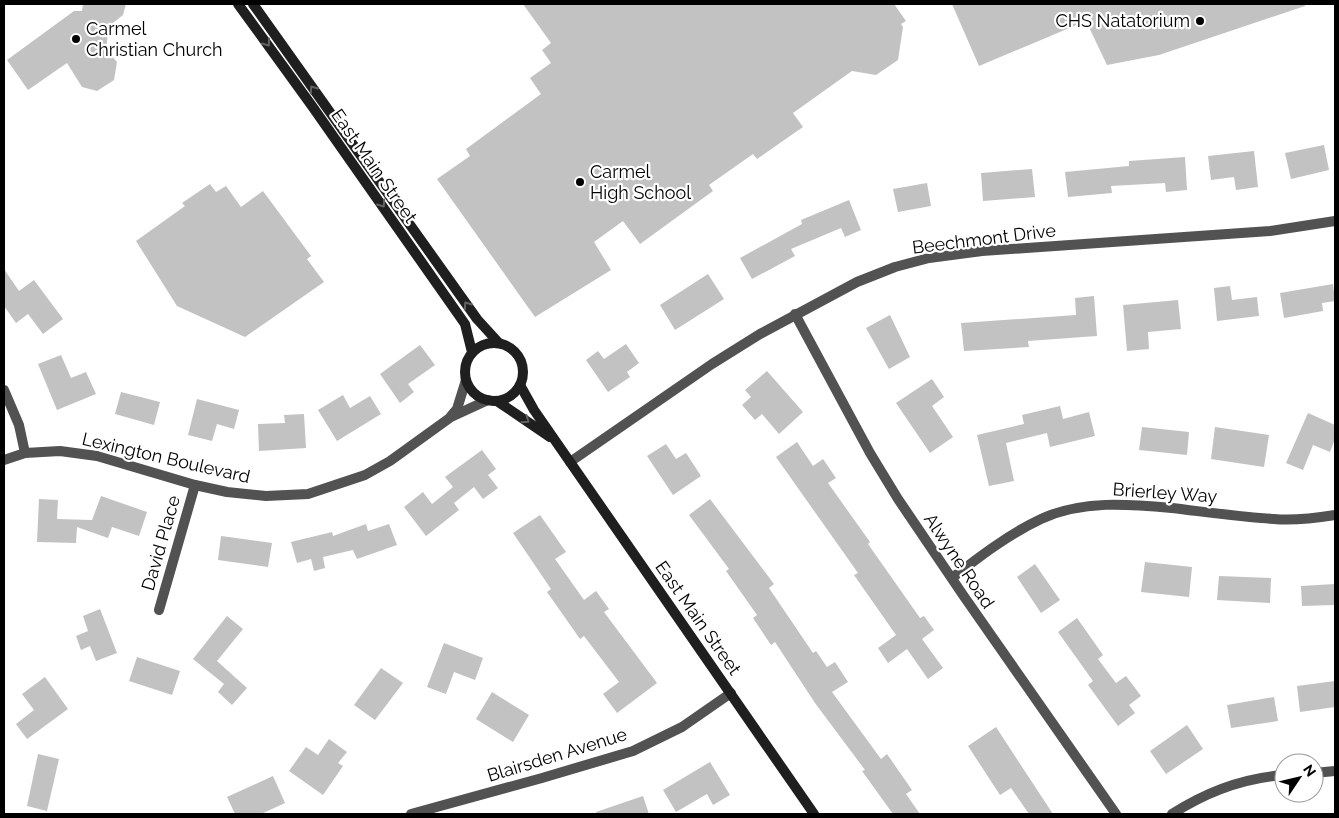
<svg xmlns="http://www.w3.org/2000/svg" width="1339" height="818" font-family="Raleway,sans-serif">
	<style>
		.building { fill: #c2c2c2 }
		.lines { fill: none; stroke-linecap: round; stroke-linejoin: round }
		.street { stroke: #525252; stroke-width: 10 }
		.secondary { stroke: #1f1f1f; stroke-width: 10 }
		.oneway { stroke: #626262 }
		.poi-dot { fill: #000; stroke: #fff; stroke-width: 2 }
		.labels { text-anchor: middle; stroke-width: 4.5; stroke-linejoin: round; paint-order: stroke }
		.poi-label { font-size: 18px; fill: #000; stroke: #fff; text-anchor: start }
		.street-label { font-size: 18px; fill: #000; stroke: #fff }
	</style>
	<rect width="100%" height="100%" fill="#fff"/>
	<!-- building -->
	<g class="building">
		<polygon points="83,4 126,4 123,15 109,26 106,49 117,62 114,80 97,91 82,87 67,63 28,90 7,60 74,11 82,11"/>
		<polygon points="523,4 894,4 906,21 901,24 903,27 898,60 876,75 852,71 793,113 803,127 757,159 753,154 709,185 713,191 640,244 623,221 594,242 611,270 535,317 437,179 470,156 466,149 541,94 530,78 551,63 542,50 551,43"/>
		<polygon points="952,4 1305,4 1305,6 1159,55 1107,65 1086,21 979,66"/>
		<polygon points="1324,145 1329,170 1291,179 1285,153"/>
		<polygon points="1254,151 1258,187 1236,190 1234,177 1211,180 1208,156"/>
		<polygon points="1185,157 1187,190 1166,192 1165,183 1111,186 1112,193 1068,197 1065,172 1129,166 1129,161"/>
		<polygon points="1032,169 1035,197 983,201 981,173"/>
		<polygon points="927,183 931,206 898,212 893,189"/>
		<polygon points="210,184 216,192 226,186 241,207 263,191 311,256 307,259 324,282 245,337 177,306 136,241 185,206 182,203"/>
		<polygon points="849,200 861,230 845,237 841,228 791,249 795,256 752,279 740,258 802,224 801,220"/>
		<polygon points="4,269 19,291 34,280 63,319 43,334 28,314 16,323 4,306"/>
		<polygon points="708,274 724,299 675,330 660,305"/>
		<polygon points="1333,284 1335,301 1322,303 1323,311 1284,318 1280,293"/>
		<polygon points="1230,286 1232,300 1257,297 1259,316 1217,321 1214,288"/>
		<polygon points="1094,296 1097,336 1028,341 1029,347 964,351 961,323 1076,315 1075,298"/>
		<polygon points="1178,300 1181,329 1148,332 1149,349 1127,351 1123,305"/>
		<polygon points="890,315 910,357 889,369 866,328"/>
		<polygon points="626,344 639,363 627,372 630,377 608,392 586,360 598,351 604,359"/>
		<polygon points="420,345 435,365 408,384 414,392 400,403 380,374"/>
		<polygon points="61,355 71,378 86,372 96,394 57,410 38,364"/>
		<polygon points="767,371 803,412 779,434 762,414 755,420 742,405 751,397 745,390"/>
		<polygon points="932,379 944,397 932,406 953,437 930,453 896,403"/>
		<polygon points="121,392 160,402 154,425 115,414"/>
		<polygon points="343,395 350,408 370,396 381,414 337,441 318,410"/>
		<polygon points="197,399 239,410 234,429 217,424 212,441 188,435"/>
		<polygon points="1060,406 1063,419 1089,412 1095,436 1050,447 1047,433 1006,443 1014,481 989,486 977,435 1024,424 1022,415"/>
		<polygon points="1308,413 1335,425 1335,439 1330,452 1313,445 1303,470 1286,463"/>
		<polygon points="304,414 306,448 259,451 258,424 285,423 284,415"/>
		<polygon points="1142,427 1189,432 1187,455 1139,450"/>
		<polygon points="1215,427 1269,435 1264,467 1211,459"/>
		<polygon points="797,442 813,466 823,459 836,478 828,483 870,542 868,544 920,618 924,616 934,630 922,639 943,668 928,679 907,649 888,663 878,648 896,635 854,575 858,573 776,457"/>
		<polygon points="666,444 676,459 686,453 701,476 673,495 647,456"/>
		<polygon points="482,450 496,469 488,475 498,488 483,499 474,487 454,503 459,510 426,536 404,507 423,492 432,504 453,487 445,477"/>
		<polygon points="101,496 147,512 139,536 112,527 108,538 77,527 76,543 37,542 39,499 58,500 57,519 92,520"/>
		<polygon points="710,499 774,584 769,588 813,653 816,651 827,667 835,662 848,682 832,692 881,759 887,754 912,790 906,794 920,814 893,814 862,771 865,770 815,703 775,642 771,645 753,618 757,615 726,571 729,569 689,515"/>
		<polygon points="540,515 566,552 555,559 584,600 596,591 609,609 604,612 657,683 617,713 603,694 619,682 584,636 580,639 547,592 551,589 513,533"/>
		<polygon points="366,524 368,531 389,524 397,545 357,559 353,550 323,557 325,568 314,571 311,559 297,563 291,542 332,532 333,536"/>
		<polygon points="221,536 272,543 268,567 218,560"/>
		<polygon points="1145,562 1192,567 1189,597 1141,592"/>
		<polygon points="1035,564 1060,600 1041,613 1017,577"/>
		<polygon points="1219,576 1271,578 1270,603 1217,600"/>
		<polygon points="1335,584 1335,605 1302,606 1301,586"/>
		<polygon points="100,609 117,653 96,661 90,646 81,650 76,636 88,631 83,616"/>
		<polygon points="227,616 243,629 217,661 247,688 232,705 218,692 224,684 193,659"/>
		<polygon points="1077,618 1103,655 1098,659 1116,683 1126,676 1141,696 1129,705 1135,713 1118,726 1088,685 1093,681 1058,632"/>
		<polygon points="444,643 483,658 475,680 454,672 446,694 427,687"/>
		<polygon points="137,657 180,671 172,695 129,681"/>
		<polygon points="381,668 403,683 375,720 354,705"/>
		<polygon points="45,677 68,709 27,739 16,724 34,710 22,694"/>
		<polygon points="1335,681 1335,707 1300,712 1297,686"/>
		<polygon points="492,692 529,715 513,742 476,719"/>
		<polygon points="1274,697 1278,721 1231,728 1227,705"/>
		<polygon points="1187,725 1203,749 1166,774 1150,751"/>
		<polygon points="996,727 1028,776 1053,814 1029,814 1011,788 1000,795 968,746"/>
		<polygon points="329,739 347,752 338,763 343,766 323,795 289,771 306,747 318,755"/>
		<polygon points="38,754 59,759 47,811 27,806"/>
		<polygon points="710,762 730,795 713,805 707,794 676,812 663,790"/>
		<polygon points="273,776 285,803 261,814 235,814 227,797"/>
		<polygon points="643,796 649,814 596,814 596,812"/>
	</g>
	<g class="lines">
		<!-- street -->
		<g class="street">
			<polyline points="795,314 870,453 898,499 963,595 1116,814"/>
			<polyline points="4,390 19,425 25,453"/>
			<polyline points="451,416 457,409 466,380"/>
			<polyline points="4,460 25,453 60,451 97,456 195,485 227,492 266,496 308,494 365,475 390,461 451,417 488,400"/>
			<polyline points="570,462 712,364 760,334 857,282 895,267 929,258 982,251 1270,231 1335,221"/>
			<path d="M952,578C979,557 1009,534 1041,519C1082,500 1128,504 1172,508C1206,512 1240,517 1274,519C1294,521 1316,518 1335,515"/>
			<polyline points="159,610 195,485"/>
			<polyline points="1314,773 1335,771"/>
			<polyline points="411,814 542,778 633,751 682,727 731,693"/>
			<path d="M1172,814C1206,792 1243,778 1284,775"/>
		</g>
		<!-- secondary -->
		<g class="secondary">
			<polyline points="238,4 312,106 465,324 472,352"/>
			<polyline points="253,4 477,319 498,342"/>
			<circle cx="494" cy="372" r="29"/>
			<polyline points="520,385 534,410 814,814"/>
			<polyline points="497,401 550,437"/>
		</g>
	</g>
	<!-- one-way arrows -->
	<defs><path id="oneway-chevron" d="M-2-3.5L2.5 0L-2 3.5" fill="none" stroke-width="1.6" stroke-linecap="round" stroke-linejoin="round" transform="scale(1.25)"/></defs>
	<g class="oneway">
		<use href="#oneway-chevron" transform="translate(267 43) rotate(54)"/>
		<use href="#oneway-chevron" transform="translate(313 89) rotate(-125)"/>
		<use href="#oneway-chevron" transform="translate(382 204) rotate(55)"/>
		<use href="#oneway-chevron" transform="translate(467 305) rotate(-125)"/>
		<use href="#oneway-chevron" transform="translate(526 420) rotate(34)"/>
	</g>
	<!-- markers -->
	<g class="poi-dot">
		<circle cx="1200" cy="21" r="5"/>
		<circle cx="76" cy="39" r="5"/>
		<circle cx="580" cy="182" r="5"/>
	</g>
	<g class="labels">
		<!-- poi labels -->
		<g class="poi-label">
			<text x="1190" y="27" text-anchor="end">CHS Natatorium</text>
			<text x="86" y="35">Carmel<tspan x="86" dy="21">Christian Church</tspan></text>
			<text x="590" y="178">Carmel<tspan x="590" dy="21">High School</tspan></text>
		</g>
		<!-- street labels -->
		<g class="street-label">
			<text transform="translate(374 166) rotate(55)" y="6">East Main Street</text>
			<text transform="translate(984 239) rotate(-7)" y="6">Beechmont Drive</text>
			<text transform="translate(166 458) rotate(13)" y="6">Lexington Boulevard</text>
			<text transform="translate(1165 493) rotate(4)" y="6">Brierley Way</text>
			<text transform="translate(161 543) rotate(-74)" y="6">David Place</text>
			<text transform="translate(959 561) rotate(56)" y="6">Alwyne Road</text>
			<text transform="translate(698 618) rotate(55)" y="6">East Main Street</text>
			<text transform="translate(557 755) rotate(-17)" y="6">Blairsden Avenue</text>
		</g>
	</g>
	<!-- border -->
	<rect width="1339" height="818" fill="none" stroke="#000000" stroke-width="10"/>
	<!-- north arrow -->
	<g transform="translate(1299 778) rotate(55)"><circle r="24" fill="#ffffff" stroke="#999999"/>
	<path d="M0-4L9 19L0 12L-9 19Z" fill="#000000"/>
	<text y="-8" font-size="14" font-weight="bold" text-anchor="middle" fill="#000000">N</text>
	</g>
</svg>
